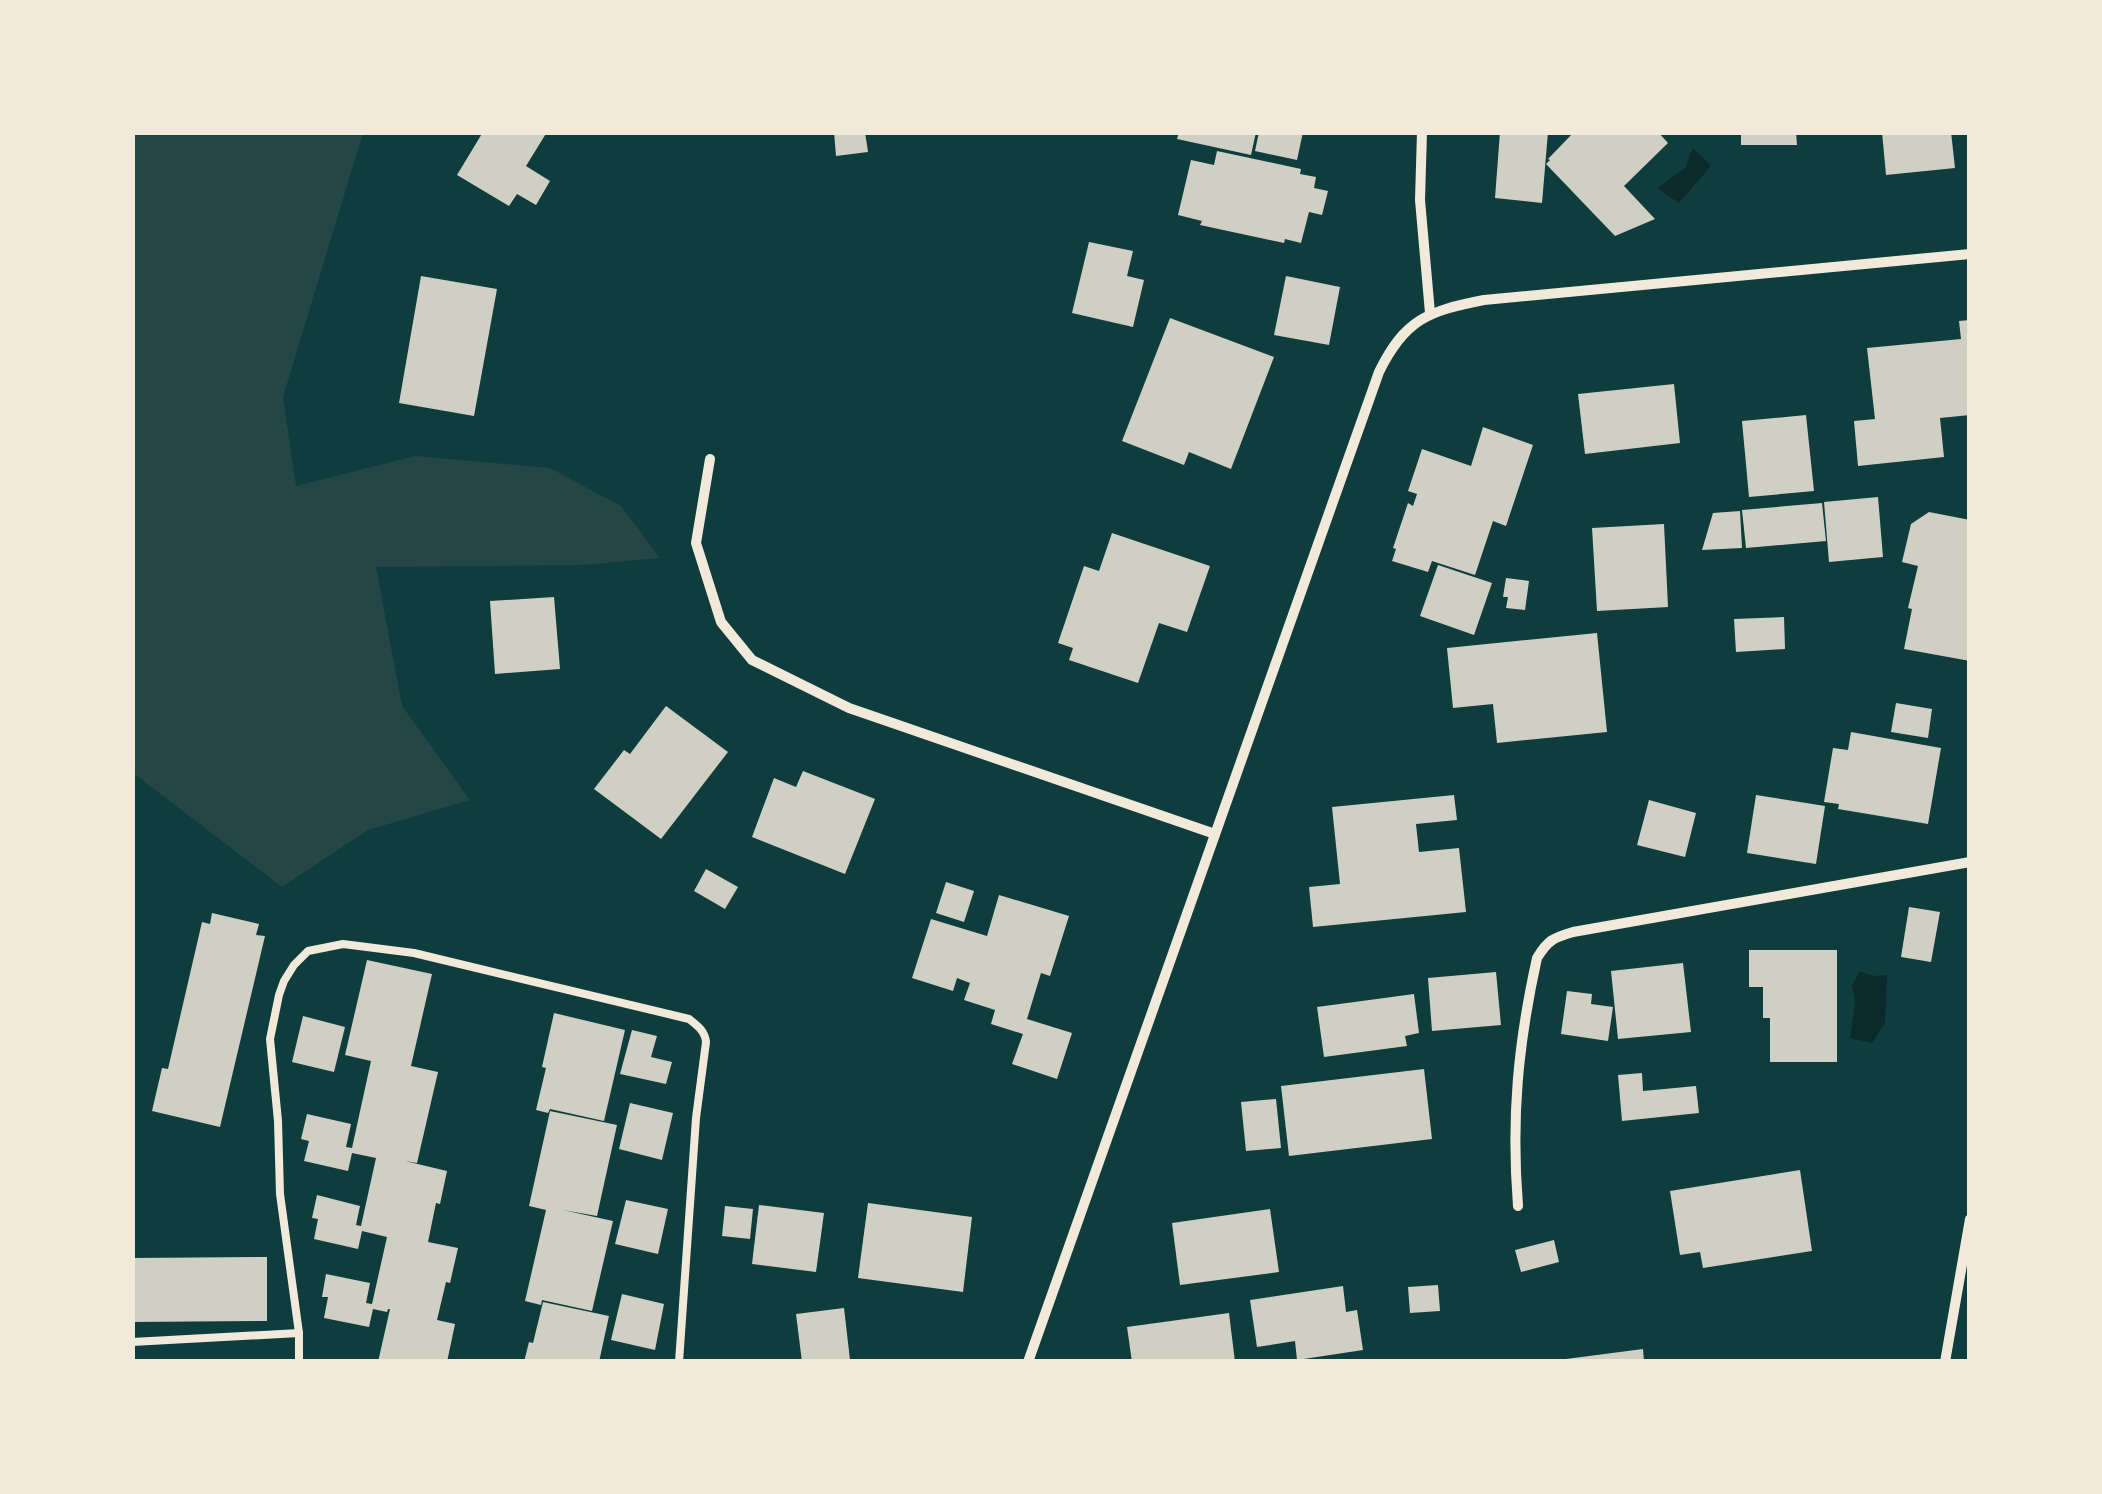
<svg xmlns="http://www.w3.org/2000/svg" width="2102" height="1494" font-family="'DejaVu Sans',sans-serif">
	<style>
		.green { fill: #244646 }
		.water { fill: #0a2a2b }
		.building { fill: #cfcfc3 }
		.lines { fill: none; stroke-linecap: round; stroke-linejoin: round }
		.service { stroke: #f1e9da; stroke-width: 8 }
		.minor { stroke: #f1e9da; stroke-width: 10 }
	</style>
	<rect width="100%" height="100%" fill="#0f3d3e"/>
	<!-- green -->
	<polygon class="green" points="132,133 363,133 283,397 296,486 415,456 550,468 621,506 660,558 582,565 376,567 402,706 470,800 368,830 282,887 133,773"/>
	<!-- water -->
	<g class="water">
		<polygon points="1693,148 1711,166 1679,203 1657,188 1685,168"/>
		<polygon points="1860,971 1873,976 1887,975 1885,1023 1872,1043 1850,1038 1855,1003 1852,985"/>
	</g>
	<!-- building -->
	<g class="building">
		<polygon points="483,132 547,132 526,166 550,181 536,205 517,194 509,206 457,175"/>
		<polygon points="834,132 865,132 868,152 836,156"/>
		<polygon points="1179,132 1256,132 1251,155 1177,139"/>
		<polygon points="1259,132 1303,132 1297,160 1255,151"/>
		<polygon points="1500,132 1548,132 1542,203 1495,198"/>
		<polygon points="1574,132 1658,132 1668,143 1624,186 1655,219 1615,236 1546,164 1550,160 1548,159"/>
		<polygon points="1741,132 1796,132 1797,145 1741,145"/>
		<polygon points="1882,132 1951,132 1955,168 1886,175"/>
		<polygon points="1217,151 1301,169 1300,174 1316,177 1314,188 1328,191 1322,215 1309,212 1301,243 1285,239 1284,243 1200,225 1202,221 1178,215 1191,160 1214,165"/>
		<polygon points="1089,242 1133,251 1127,276 1144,280 1133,327 1072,313"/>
		<polygon points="421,276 497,289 474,416 399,403"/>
		<polygon points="1286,276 1340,287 1329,345 1274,335"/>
		<polygon points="1170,318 1274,357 1231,469 1189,452 1184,465 1122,441"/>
		<polygon points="1970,320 1970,415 1940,418 1944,457 1858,466 1854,421 1875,419 1867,348 1961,339 1959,321"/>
		<polygon points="1674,384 1680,443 1585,454 1578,394"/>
		<polygon points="1806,415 1814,491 1749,497 1742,421"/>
		<polygon points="1483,427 1533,445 1506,526 1493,521 1475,575 1432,561 1428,572 1392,561 1396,549 1393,548 1408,503 1413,506 1417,494 1408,491 1422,449 1471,466"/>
		<polygon points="1878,497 1883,557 1829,562 1824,502"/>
		<polygon points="1822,503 1826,541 1746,548 1742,510"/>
		<polygon points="1740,511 1742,548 1702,550 1713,513"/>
		<polygon points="1929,512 1970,520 1968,611 1970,611 1970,661 1904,649 1912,609 1908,608 1918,566 1902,562 1911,524"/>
		<polygon points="1664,524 1668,607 1597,611 1592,528"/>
		<polygon points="1112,533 1210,566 1187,632 1159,623 1138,683 1069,660 1073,648 1058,643 1084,566 1099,571"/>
		<polygon points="1438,565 1492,583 1474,635 1420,616"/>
		<polygon points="1506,578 1529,581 1525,610 1506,608 1508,597 1503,597"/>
		<polygon points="554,597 560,669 495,674 490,601"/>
		<polygon points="1784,617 1785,649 1736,652 1734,619"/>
		<polygon points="1597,633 1607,732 1497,743 1493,704 1453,708 1447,648"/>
		<polygon points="1896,703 1932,709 1928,738 1891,732"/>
		<polygon points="666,706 728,752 661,839 594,789 624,750 630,754"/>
		<polygon points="1851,732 1941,748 1928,824 1838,809 1839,804 1824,802 1833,748 1848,750"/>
		<polygon points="803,771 875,799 845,874 752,837 774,778 796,787"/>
		<polygon points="1454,795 1457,820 1416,824 1419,852 1459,848 1466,912 1313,927 1309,887 1340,884 1332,807"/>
		<polygon points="1756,795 1825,806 1816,864 1747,853"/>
		<polygon points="1649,800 1696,813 1685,857 1637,845"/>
		<polygon points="706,869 738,887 725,909 694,891"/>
		<polygon points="946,882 974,891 964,922 936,913"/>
		<polygon points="999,895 1069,916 1050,976 1041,973 1027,1019 1072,1033 1057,1079 1012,1064 1023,1034 991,1024 995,1010 964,1000 970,983 957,978 953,991 912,978 931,919 987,936"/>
		<polygon points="1909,907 1940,912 1931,962 1901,957"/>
		<polygon points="212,913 259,924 256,935 265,936 220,1127 152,1111 162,1068 168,1069 202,922 210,924"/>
		<polygon points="1749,950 1837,950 1837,1062 1770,1062 1770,1018 1763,1018 1763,987 1749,987"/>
		<polygon points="367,960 432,974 411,1066 438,1072 417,1163 405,1161 447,1171 440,1204 436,1203 428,1242 458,1248 450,1283 446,1282 437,1320 455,1324 447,1362 378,1362 390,1309 388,1309 387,1312 373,1309 369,1327 324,1318 328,1297 322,1297 326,1274 370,1283 366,1303 372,1304 387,1237 362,1231 358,1249 314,1239 318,1219 312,1218 317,1195 360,1206 356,1225 361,1226 376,1158 352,1153 348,1171 304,1161 309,1141 301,1139 307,1114 351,1124 346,1147 352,1148 371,1061 345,1055"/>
		<polygon points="1683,963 1691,1032 1618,1039 1611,971"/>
		<polygon points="1496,972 1501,1025 1432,1031 1428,978"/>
		<polygon points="1567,991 1592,994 1591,1004 1613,1007 1608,1041 1561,1034"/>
		<polygon points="1414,994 1419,1033 1405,1036 1407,1046 1324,1057 1317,1007"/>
		<polygon points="554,1013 625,1030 604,1121 550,1109 548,1113 536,1110 546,1068 542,1067"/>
		<polygon points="303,1016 345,1027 334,1072 292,1062"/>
		<polygon points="632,1030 657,1036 651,1057 672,1062 666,1084 620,1074"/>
		<polygon points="1424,1069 1432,1139 1289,1156 1281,1086"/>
		<polygon points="1642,1073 1643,1091 1696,1086 1699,1113 1622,1121 1618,1075"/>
		<polygon points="1276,1099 1281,1148 1246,1151 1241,1102"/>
		<polygon points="630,1103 673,1113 662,1160 619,1149"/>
		<polygon points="550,1111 617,1125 597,1216 563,1210 613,1221 592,1311 542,1300 541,1305 525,1301 546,1210 529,1206"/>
		<polygon points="1800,1170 1812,1251 1703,1268 1700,1252 1680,1255 1670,1191"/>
		<polygon points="626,1200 668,1209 658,1254 615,1244"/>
		<polygon points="868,1203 972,1217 963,1292 858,1278"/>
		<polygon points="759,1205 824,1213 816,1272 752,1264"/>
		<polygon points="725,1206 753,1209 750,1239 722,1236"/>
		<polygon points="1270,1209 1279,1272 1180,1285 1172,1223"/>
		<polygon points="1554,1240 1559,1262 1521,1272 1515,1250"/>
		<polygon points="267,1257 267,1321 132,1322 132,1258"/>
		<polygon points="1438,1285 1440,1311 1410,1313 1408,1287"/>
		<polygon points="1343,1286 1346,1312 1357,1310 1363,1350 1297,1360 1295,1341 1257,1347 1250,1300"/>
		<polygon points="622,1294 664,1304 655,1350 611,1340"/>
		<polygon points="543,1302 609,1316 599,1362 524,1362 529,1342 533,1343"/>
		<polygon points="844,1308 850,1360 802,1362 796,1314"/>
		<polygon points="1229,1313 1235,1362 1132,1362 1127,1327"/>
		<polygon points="1643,1349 1644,1362 1567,1362 1566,1359"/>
	</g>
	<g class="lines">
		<!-- service -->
		<g class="service">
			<polyline points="132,1342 299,1333"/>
			<path d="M299,1362V1333L280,1194L278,1121L270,1039L279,995L284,981L294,965L308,951L343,944L414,953L689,1019C698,1026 705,1031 706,1042L696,1118L679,1362"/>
		</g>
		<!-- minor -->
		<g class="minor">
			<polyline points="1422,132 1420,200 1430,313"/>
			<polyline points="710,459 696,543 721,622 752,660 849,708 1215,834"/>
			<path d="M1518,1206C1511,1118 1518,1044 1537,958C1548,940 1553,938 1573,932L1970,862"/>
			<path d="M1028,1362L1379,372C1405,319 1428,311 1484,300L1970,254"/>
			<polyline points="1945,1362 1970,1219"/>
		</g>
	</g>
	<!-- border -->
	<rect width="2102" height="1494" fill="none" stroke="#f1e9da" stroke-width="270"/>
</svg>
